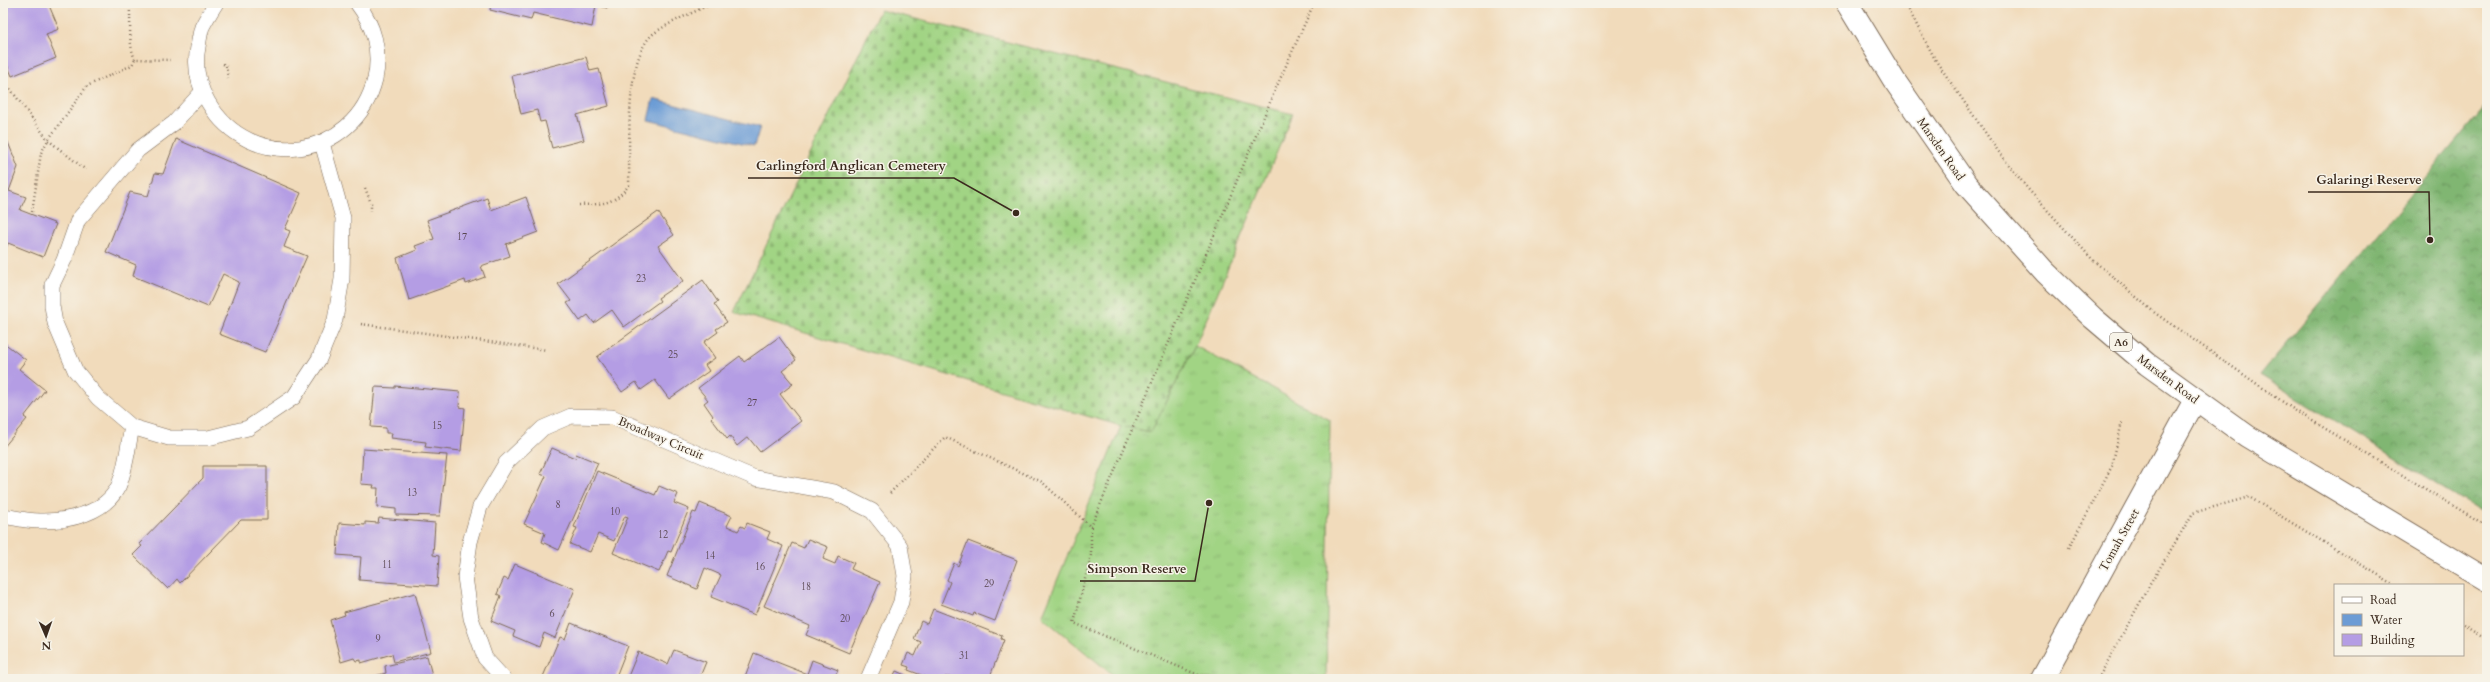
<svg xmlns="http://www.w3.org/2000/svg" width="2490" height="682" font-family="Cardo,serif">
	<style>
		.grass { fill: url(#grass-tufts); stroke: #6e7f51 }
		.forest { fill: url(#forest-crowns); stroke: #5e7048 }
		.cemetery { fill: url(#cemetery-stones); stroke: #6e7f51 }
		.water { fill: #6c9cd5; stroke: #54637a }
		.building { fill: #b49de4 }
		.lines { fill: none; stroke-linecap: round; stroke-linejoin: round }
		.lane-casing { stroke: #7b6855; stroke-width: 16 }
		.street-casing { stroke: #7b6855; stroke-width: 24 }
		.highway-casing { stroke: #7b6855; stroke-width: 24 }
		.path { stroke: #7b6855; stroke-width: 2.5; stroke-dasharray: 1 3; stroke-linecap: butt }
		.lane { stroke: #fff; stroke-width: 15 }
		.street { stroke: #fff; stroke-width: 22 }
		.highway { stroke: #fff; stroke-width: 22 }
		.labels { text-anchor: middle; stroke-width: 3; stroke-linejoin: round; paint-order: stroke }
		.number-label { font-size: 10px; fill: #594750 }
		.shield { fill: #f7f3e8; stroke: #73665b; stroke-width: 1 }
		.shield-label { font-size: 11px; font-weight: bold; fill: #3b2a1e }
		.street-label { font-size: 12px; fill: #3b2a1e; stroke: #f7f3e8 }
		.leader { fill: none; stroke: #3b2a1e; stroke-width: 1.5 }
		.callout-dot { fill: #3b2a1e; stroke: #f7f3e8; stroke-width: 1.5 }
		.callout-label { font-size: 13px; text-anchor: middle; font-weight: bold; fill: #3b2a1e; stroke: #f7f3e8; stroke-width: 3; stroke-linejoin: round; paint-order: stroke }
	</style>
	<defs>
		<pattern id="grass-tufts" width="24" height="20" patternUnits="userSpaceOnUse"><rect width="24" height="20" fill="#a1d484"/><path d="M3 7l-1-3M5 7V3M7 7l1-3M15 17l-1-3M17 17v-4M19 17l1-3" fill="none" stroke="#8cb672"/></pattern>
		<pattern id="forest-crowns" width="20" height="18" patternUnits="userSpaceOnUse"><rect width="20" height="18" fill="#80b672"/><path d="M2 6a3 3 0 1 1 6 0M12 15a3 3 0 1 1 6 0" fill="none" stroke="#6a945d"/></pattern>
		<pattern id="cemetery-stones" width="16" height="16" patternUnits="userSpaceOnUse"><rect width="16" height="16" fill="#a1d484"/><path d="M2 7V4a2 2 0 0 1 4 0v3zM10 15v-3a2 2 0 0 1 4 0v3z" fill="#8cb672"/></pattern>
	</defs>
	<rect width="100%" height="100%" fill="#f7f3e8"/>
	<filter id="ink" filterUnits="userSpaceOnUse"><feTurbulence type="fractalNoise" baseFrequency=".025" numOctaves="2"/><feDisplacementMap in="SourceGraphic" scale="8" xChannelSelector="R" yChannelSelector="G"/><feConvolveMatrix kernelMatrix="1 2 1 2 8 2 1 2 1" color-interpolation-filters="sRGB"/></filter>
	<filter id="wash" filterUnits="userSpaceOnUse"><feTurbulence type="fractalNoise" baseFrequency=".012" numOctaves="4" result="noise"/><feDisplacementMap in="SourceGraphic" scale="16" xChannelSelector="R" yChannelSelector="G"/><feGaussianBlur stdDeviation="0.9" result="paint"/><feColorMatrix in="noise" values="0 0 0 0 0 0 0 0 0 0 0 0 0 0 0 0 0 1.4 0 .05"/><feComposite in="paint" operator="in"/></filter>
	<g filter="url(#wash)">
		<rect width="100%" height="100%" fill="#f1dbbb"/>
		<!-- grass -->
		<polygon class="grass" points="1195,346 1330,420 1326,679 1118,679 1042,617 1121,426 1151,432"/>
		<!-- forest -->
		<polygon class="forest" points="2487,104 2487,515 2260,375"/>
		<!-- cemetery -->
		<polygon class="cemetery" points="880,10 1293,114 1195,346 1151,432 1121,426 734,312"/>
		<!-- water -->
		<polygon class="water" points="653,99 760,127 754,146 648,120"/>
		<g id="blocks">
			<!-- building -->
			<g class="building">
				<polygon points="3,3 48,3 59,29 46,34 56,58 12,76 3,55"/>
				<polygon points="491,3 608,3 607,8 596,5 592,27 533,13 531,20 490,10"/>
				<polygon points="586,57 590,71 599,69 609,106 577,115 584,140 552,148 545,121 540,122 537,110 521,114 512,76"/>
				<polygon points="3,130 18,167 9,191 26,197 20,210 56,224 43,257 8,243 3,256"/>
				<polygon points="176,139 301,193 285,229 290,231 284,247 307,256 265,352 219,334 239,282 223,274 208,307 133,276 136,265 106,252 130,192 148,196 155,173 163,174"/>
				<polygon points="526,197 538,232 506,244 510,256 481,266 485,277 466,284 465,280 409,300 397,258 417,250 415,246 434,239 427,220 487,198 491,210"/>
				<polygon points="658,212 674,235 658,246 683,281 658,298 660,301 624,327 612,310 594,323 588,315 580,321 567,303 571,301 558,284"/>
				<polygon points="703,280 718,302 714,304 727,322 716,329 718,332 704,342 715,358 705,365 709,371 669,399 655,380 641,390 636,382 622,392 597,357"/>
				<polygon points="779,337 796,360 782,371 793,384 780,394 801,421 760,452 748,437 737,446 730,436 727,439 711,418 713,416 704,403 708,400 698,388 740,356 744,362"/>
				<polygon points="3,342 26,360 19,369 45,390 24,417 27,419 3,448"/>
				<polygon points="395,386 460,392 459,407 465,408 461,451 425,447 426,442 391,438 392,433 386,433 386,428 371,427 375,387 395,388"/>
				<polygon points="552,448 575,458 576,454 598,463 559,550 542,542 545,533 524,524 546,476 540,474"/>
				<polygon points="363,449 447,455 440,516 396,515 396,509 377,507 378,488 373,488 374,485 361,484"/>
				<polygon points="203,466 267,466 267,520 241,520 180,583 177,579 168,589 133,555 142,546 139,544 203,478"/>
				<polygon points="597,471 655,495 659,486 678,494 674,503 689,509 671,552 668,551 659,572 613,553 628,517 625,516 614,541 598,534 590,552 570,544 577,528 574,527"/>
				<polygon points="700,503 732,516 727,526 738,531 741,526 745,528 747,523 770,532 767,539 783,546 755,615 711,597 721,575 705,568 697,589 667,576 693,512 696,513"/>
				<polygon points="379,518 435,523 433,555 439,556 437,586 359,580 361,557 337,555 339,523 365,525 365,522 378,523"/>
				<polygon points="808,539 828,547 823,559 835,564 838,556 854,563 851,569 880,582 849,653 806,635 810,626 764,606 792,543 804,548"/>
				<polygon points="968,541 1017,560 995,621 974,613 973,616 941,604 950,582 947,580 954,563 958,566"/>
				<polygon points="515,564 575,589 555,638 544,633 539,647 513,636 515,631 491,621 501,596 497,594 504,578 508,580"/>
				<polygon points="415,593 431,652 394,662 392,654 361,663 361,660 356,661 354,658 341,662 330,620 345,615 344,612"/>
				<polygon points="933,609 1002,636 1001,639 1004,640 989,679 945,677 945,679 932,679 908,670 909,667 903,665 908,653 915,656 921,642 914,639 921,621 927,624"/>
				<polygon points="571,623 628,646 615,679 542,679 560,637 565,639"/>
				<polygon points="674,650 706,662 699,679 627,679 638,652 668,664"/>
				<polygon points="754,653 807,674 812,660 838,670 834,679 744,679"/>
				<polygon points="427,656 433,679 364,679 386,673 385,666"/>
				<polygon points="896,671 914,679 892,679"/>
			</g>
		</g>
	</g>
	<g filter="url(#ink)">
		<use href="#blocks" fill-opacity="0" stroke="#7b6855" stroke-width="1"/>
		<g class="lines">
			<defs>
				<g id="lane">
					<path d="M216,3C211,11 206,19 202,27C200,33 199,41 198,47C194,67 198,85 208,102C250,174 355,160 375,79C381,52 374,25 357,3"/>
					<polyline points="202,92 174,123 138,150 78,220 64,260 52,285 52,306 55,323 75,370 98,398 132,427 169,438 208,438 248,428 294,397 319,359 335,320 342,279 343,218 322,143"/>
					<path d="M3,516C16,518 30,522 43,521C69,521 105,513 118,487C126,470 128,445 132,427"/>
					<polyline points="504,679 485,658 471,618 465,577 470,542 480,507 506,463 543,428 571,416 612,417 755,478 834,492 872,511 900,546 905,576 901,602 868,679"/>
				</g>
				<polyline id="street" points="2042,679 2195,400"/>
				<polyline id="highway" points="1847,3 1894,80 1966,184 2045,272 2093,318 2147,364 2247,436 2487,580"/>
			</defs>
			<!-- lane casing -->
			<use href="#lane" class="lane-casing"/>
			<!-- street casing -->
			<use href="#street" class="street-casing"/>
			<!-- highway casing -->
			<use href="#highway" class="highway-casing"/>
			<!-- path -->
			<g class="path">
				<path d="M129,3C132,22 127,42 135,59"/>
				<polyline points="1905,3 1936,61 1998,151 2028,189 2093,260 2155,313 2296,411 2487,526"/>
				<polyline points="223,64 226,65 228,78"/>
				<polyline points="3,79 48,140 86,170"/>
				<polyline points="365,188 371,203 371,211"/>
				<path d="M579,205C602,204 614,205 629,185C630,148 624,58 653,34C669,22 695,12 713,3"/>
				<polyline points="32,212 41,153 48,140 87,86 132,65 135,59 170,60"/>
				<polyline points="361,324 547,350"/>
				<polyline points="890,493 945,437 1042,482 1091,527 1091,555 1074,623 1208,679"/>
				<polyline points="1091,527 1276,88 1314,3"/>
				<polyline points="2069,548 2112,466 2122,422"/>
				<polyline points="2463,625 2487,640"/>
				<polyline points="2098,679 2149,586 2193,513 2249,497 2395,585"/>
			</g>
			<!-- lane -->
			<use href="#lane" class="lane"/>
			<!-- street -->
			<use href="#street" class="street"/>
			<!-- highway -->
			<use href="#highway" class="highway"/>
		</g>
	</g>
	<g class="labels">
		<!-- number labels -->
		<g class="number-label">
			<text x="462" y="240">17</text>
			<text x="641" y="282">23</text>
			<text x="673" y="358">25</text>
			<text x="752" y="406">27</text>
			<text x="437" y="429">15</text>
			<text x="412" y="496">13</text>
			<text x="558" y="508">8</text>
			<text x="615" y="515">10</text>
			<text x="663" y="538">12</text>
			<text x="710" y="559">14</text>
			<text x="387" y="568">11</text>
			<text x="760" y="570">16</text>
			<text x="989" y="587">29</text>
			<text x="806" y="590">18</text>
			<text x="552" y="617">6</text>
			<text x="845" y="622">20</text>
			<text x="378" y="642">9</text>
			<text x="964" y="659">31</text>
		</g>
		<!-- shield labels -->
		<rect class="shield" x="2110" y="333" width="22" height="18" rx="3"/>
		<g class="shield-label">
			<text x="2121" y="346">A6</text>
		</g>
		<!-- street labels -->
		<g class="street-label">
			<text transform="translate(1941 149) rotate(55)" y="4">Marsden Road</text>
			<text transform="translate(2168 379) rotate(37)" y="4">Marsden Road</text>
			<text transform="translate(661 438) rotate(23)" y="4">Broadway Circuit</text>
			<text transform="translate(2119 540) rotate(-61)" y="4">Tomah Street</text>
		</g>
	</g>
	<!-- callouts -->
	<path class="leader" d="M1016 213L954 178H748M2430 240L2429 192H2308M1209 503L1195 581H1080"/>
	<g class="callout-dot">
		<circle cx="1016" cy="213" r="4"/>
		<circle cx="2430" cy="240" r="4"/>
		<circle cx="1209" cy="503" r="4"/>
	</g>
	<g class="callout-label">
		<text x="851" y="170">Carlingford Anglican Cemetery</text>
		<text x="2369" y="184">Galaringi Reserve</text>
		<text x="1137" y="573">Simpson Reserve</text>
	</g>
	<!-- margin -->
	<rect width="2490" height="682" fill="none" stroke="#f7f3e8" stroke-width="16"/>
	<!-- legend -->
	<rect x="2334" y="584" width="130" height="72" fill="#f7f3e8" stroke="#aca397"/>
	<rect x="2342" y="597" width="20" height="6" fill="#ffffff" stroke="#aca397"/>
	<text x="2370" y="604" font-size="12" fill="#3b2a1e">Road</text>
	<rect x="2342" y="614" width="20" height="12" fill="#6c9cd5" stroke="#aca397"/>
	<text x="2370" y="624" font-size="12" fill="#3b2a1e">Water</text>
	<rect x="2342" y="634" width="20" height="12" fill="#b49de4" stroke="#aca397"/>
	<text x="2370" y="644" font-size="12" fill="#3b2a1e">Building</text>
	<!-- north arrow -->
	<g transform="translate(46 636) rotate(178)" stroke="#f7f3e8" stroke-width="3" paint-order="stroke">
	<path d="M0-3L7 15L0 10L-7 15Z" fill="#3b2a1e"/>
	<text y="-6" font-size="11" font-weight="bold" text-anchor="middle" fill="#3b2a1e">N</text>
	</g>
</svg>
